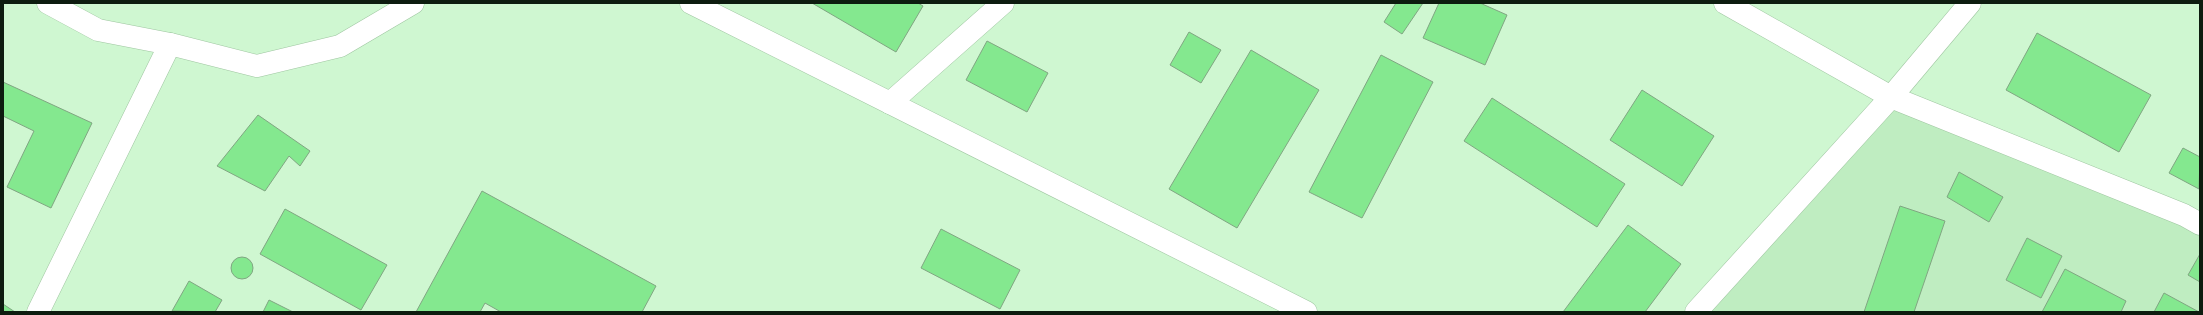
<svg xmlns="http://www.w3.org/2000/svg" width="2203" height="315" font-family="'Public Sans',sans-serif">
	<style>
		.built { fill: #bfedc1 }
		.building { fill: #84e88f; stroke: #80a682 }
		.lines { fill: none; stroke-linecap: round; stroke-linejoin: round }
		.minor-casing { stroke: #9fc6a1; stroke-width: 23 }
		.minor { stroke: #fff; stroke-width: 22 }
	</style>
	<rect width="100%" height="100%" fill="#cff7d1"/>
	<!-- built -->
	<polygon class="built" points="1891,97 2200,228 2200,312 1696,312"/>
	<!-- building -->
	<g class="building">
		<polygon points="812,3 918,3 923,6 896,52"/>
		<polygon points="1396,3 1423,3 1402,34 1384,22"/>
		<polygon points="1439,3 1480,3 1507,15 1485,65 1423,38"/>
		<polygon points="1189,32 1221,50 1201,83 1170,65"/>
		<polygon points="2037,33 2151,95 2119,152 2006,90"/>
		<polygon points="987,41 1048,73 1027,112 966,80"/>
		<polygon points="1251,50 1319,90 1237,228 1169,189"/>
		<polygon points="1381,55 1433,82 1362,218 1309,192"/>
		<polygon points="3,82 92,123 51,208 7,187 34,131 3,116"/>
		<polygon points="1642,90 1714,136 1682,186 1610,140"/>
		<polygon points="1492,98 1625,184 1597,227 1464,141"/>
		<polygon points="258,115 310,151 300,166 289,156 265,191 217,166"/>
		<polygon points="2183,148 2200,157 2199,189 2169,173"/>
		<polygon points="1959,172 2003,197 1989,222 1947,197"/>
		<polygon points="482,191 656,286 642,312 501,312 485,303 480,312 416,312"/>
		<polygon points="1900,206 1945,221 1914,312 1864,312"/>
		<polygon points="285,209 387,265 361,310 260,254"/>
		<polygon points="1628,225 1681,264 1645,312 1563,312"/>
		<polygon points="941,229 1020,270 1000,309 921,268"/>
		<polygon points="2027,238 2062,256 2041,298 2006,280"/>
		<polygon points="2200,254 2200,282 2188,275"/>
		<circle cx="242" cy="268" r="11"/>
		<polygon points="2065,269 2126,301 2121,312 2042,312"/>
		<polygon points="189,281 222,300 215,312 172,311"/>
		<polygon points="2164,293 2199,312 2154,312"/>
		<polygon points="269,300 293,312 263,312"/>
		<polygon points="3,304 15,312 3,312"/>
	</g>
	<g class="lines">
		<defs>
			<g id="minor">
				<polyline points="48,3 98,30 170,44 257,66 340,46 413,3"/>
				<polyline points="691,3 1306,312"/>
				<polyline points="1725,3 1891,97 2184,215 2200,224"/>
				<polyline points="890,103 1003,3"/>
				<polyline points="38,312 170,44"/>
				<polyline points="1696,312 1891,97 1970,3"/>
			</g>
		</defs>
		<!-- minor casing -->
		<use href="#minor" class="minor-casing"/>
		<!-- minor -->
		<use href="#minor" class="minor"/>
	</g>
	<!-- border -->
	<rect width="2203" height="315" fill="none" stroke="#0d1c0f" stroke-width="8"/>
</svg>
